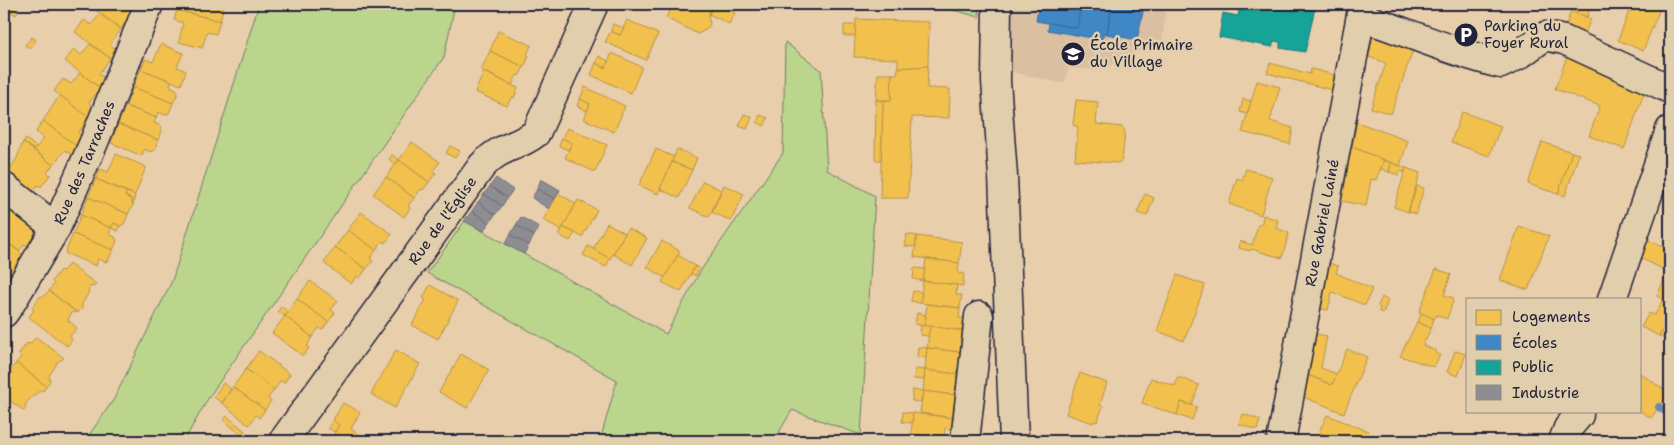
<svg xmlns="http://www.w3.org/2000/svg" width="1674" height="445" font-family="'Shantell Sans',sans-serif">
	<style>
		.built { fill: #dbbfa1 }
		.green { fill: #bbd58d; stroke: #6e7c64 }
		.homes { fill: #f2c14e; stroke: #b49148 }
		.schools { fill: #3f88c5; stroke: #36699c }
		.public { fill: #17a398; stroke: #1a7c7c }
		.industry { fill: #8d8d92; stroke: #6d6d78 }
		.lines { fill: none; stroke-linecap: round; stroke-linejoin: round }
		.stream { stroke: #6d8aae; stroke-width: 8 }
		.minor-casing { stroke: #22223b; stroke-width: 31 }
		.tertiary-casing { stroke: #22223b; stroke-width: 31 }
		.minor { stroke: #e1ceac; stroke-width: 28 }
		.tertiary { stroke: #e1ceac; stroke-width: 28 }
		.labels { text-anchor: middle; stroke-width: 5; stroke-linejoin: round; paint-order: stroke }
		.poi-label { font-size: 15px; fill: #22223b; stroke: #e1ceac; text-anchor: start }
		.street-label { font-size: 15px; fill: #22223b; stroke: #e1ceac }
	</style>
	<rect width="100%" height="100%" fill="#e8ceab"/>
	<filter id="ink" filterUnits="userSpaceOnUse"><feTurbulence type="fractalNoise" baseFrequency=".02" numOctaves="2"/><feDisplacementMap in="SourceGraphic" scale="10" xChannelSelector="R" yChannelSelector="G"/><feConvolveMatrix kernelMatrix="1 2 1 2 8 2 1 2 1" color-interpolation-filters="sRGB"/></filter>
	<g filter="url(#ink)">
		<!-- built -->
		<polygon class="built" points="1012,4 1167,4 1162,41 1101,70 1068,68 1066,80 1062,83 1011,72"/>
		<!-- green -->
		<g class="green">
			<polygon points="259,4 455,4 444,57 209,397 184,441 85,441 114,399 172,281"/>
			<polygon points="931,4 980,4 979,17"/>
			<polygon points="785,42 821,70 827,170 875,196 861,435 792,410 774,441 600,441 617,380 427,273 465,221 666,334 701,270 783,153"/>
		</g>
		<!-- homes -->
		<g class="homes">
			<polygon points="100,4 139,4 129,24 126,22 121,29 93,8 95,5 97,6"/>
			<polygon points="179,4 220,4 224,5 220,21 177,10"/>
			<polygon points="617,4 629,4 626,11 616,6"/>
			<polygon points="673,4 714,4 708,16 710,24 707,29 698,34 666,18"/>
			<polygon points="714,4 717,4 735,13 729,24 709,14"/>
			<polygon points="1573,4 1590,9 1587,17 1571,11"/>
			<polygon points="1632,4 1656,4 1661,6 1643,51 1618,40"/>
			<polygon points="10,6 18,12 16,15 8,10"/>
			<polygon points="177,10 220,21 216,34 207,32 202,48 179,42 183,23 174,20"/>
			<polygon points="1571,11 1591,19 1583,37 1565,28"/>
			<polygon points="100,14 121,29 110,44 116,50 110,58 75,32 84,20 91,25"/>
			<polygon points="856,19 929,22 928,66 898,68 898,59 854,57"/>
			<polygon points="627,20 658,34 646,60 605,42 611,31 620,35"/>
			<polygon points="613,24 624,28 620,35 611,31"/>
			<polygon points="844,25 856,25 855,36 844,36"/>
			<polygon points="1374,30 1415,44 1391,114 1371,108 1386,63 1369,57"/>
			<polygon points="498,31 531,45 527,55 529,56 524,67 490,51"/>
			<polygon points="32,37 36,40 30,49 25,45"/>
			<polygon points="90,44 110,58 99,74 106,80 100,88 65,61 74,49 81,55"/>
			<polygon points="161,44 183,53 177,67 186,71 181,85 141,69 145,59 153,62"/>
			<polygon points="490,51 524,67 519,76 517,75 512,85 481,70"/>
			<polygon points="612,53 642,67 631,93 591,75 596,63 605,68"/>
			<polygon points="599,56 608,61 605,68 596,63"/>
			<polygon points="1567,57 1646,87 1624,149 1589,136 1600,106 1555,89"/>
			<polygon points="1270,63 1310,74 1311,69 1339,76 1336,91 1267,73"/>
			<polygon points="928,66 927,88 950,89 949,118 912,117 908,198 880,198 883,101 891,100 892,74 897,74 898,68"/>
			<polygon points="141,69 171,81 170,86 176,89 178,93 173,103 133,87"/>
			<polygon points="484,72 518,88 514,98 512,97 507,106 475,92"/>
			<polygon points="80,73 100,88 89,103 96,109 89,118 54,91 63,79 71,84"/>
			<polygon points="878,74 892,74 891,100 876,100"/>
			<polygon points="1257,81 1280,87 1270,121 1293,128 1290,144 1242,132"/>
			<polygon points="133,87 173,103 169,113 165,115 158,112 156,118 126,106"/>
			<polygon points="585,87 625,106 614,132 584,119 590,104 580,99"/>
			<polygon points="60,95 89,118 78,133 85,139 78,147 43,121"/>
			<polygon points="580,99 590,104 587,111 577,106"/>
			<polygon points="1243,99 1251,101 1247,114 1240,112"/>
			<polygon points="876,100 883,101 881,160 875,160"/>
			<polygon points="1076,100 1098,102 1096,124 1122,127 1125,131 1122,160 1118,163 1075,160 1078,127 1073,125"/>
			<polygon points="126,106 156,118 154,123 160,125 162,131 158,140 118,124"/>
			<polygon points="1462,112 1501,126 1489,156 1451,142"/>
			<polygon points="744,114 752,117 747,129 739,126"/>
			<polygon points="760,115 768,118 764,126 757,122"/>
			<polygon points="43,121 78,147 72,155 65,150 53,165 34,150 44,138 36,132"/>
			<polygon points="1357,122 1408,141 1400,166 1352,147"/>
			<polygon points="118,124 158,140 155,150 150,152 144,149 142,156 111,143"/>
			<polygon points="567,128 607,145 595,172 565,158 572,143 562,138"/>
			<polygon points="562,138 572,143 568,150 559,146"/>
			<polygon points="26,139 36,147 34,150 23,142"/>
			<polygon points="23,142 53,165 47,172 50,175 41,187 38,185 33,191 6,171 8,168 10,169 17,158"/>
			<polygon points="412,142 440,162 433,171 436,173 429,182 399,160"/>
			<polygon points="1542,142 1572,152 1558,194 1528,184"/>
			<polygon points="450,146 460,151 455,158 446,153"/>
			<polygon points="1352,147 1384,160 1376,180 1371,179 1366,206 1342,201 1348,166 1346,166 1350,148"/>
			<polygon points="656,149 674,157 658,194 639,185"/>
			<polygon points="677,149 697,158 692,170 672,162"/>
			<polygon points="1572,152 1579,154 1565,196 1558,194"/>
			<polygon points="116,154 146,167 135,195 96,179 100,169 108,172"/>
			<polygon points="392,155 399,160 395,165 389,159"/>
			<polygon points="399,160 429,182 423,190 421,189 414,198 386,177"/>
			<polygon points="1384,160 1391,163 1389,172 1381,169"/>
			<polygon points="672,162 692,170 679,198 660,189"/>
			<polygon points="1391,163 1406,168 1405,172 1400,171 1399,175 1389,172"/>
			<polygon points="1406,168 1420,173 1408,212 1394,207"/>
			<polygon points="1246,169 1272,177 1261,215 1229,204 1237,178 1242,180"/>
			<polygon points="386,177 414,198 408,206 410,208 404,217 373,194"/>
			<polygon points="96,179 126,192 125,196 131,199 133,205 128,214 88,197"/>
			<polygon points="703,181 721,190 709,217 690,208"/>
			<polygon points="724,185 744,194 731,221 712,212"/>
			<polygon points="1417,186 1424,188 1416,214 1408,212"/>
			<polygon points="126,192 135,195 133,205 131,199 125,196"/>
			<polygon points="558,193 576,204 562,230 543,220"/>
			<polygon points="1145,194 1154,198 1147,216 1137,213"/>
			<polygon points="88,197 128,214 124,224 120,226 114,223 111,228 81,215"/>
			<polygon points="578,200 597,210 582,237 563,227"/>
			<polygon points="12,209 39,225 34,233 36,234 27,246 25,244 19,251 4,240 4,219"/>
			<polygon points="361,212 392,234 385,243 382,241 376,250 348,230"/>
			<polygon points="81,215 111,228 109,234 115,237 117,241 113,250 73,234"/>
			<polygon points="1263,215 1278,220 1276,228 1289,233 1282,258 1251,249 1250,251 1239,248 1240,241 1252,245 1258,225 1262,223"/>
			<polygon points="114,223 120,226 118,231 111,228"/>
			<polygon points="607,223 625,233 610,259 593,249"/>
			<polygon points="1519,226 1549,236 1528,290 1500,280"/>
			<polygon points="563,227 575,233 570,241 559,235"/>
			<polygon points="628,228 647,238 632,265 613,254"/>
			<polygon points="348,230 376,250 370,259 373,261 366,269 335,247"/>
			<polygon points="73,234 113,250 109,259 106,262 98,259 96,266 65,253"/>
			<polygon points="907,234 917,236 915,247 905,246"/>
			<polygon points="917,236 962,242 959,263 914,257"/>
			<polygon points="1645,238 1670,251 1670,260 1665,270 1638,257"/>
			<polygon points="4,240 25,256 13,277 10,275 4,282"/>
			<polygon points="662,241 680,251 665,278 647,267"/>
			<polygon points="588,246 610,259 606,267 583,255"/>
			<polygon points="335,247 366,269 360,278 357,276 351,284 324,263"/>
			<polygon points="678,255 695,266 681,292 662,282"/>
			<polygon points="926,259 959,263 958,273 964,274 963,286 923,281"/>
			<polygon points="1329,263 1338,266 1336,273 1372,289 1365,305 1332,292 1328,310 1321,309"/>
			<polygon points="69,264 96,284 94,287 91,286 88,290 89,292 82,304 82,309 78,313 49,291 54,284 52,281 60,270 63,271"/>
			<polygon points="695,266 699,268 696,276 691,274"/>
			<polygon points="914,268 925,269 923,281 913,279"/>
			<polygon points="1436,269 1451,274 1444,295 1454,298 1447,319 1437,315 1434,319 1419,312"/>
			<polygon points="1668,271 1670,273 1670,328 1665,326 1659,336 1641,327 1649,313 1655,315 1663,299 1657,296"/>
			<polygon points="1177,275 1205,285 1184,341 1157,331"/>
			<polygon points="310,281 338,301 331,310 335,313 328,322 297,299"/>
			<polygon points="923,281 957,285 956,295 962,295 960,308 920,303"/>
			<polygon points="430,285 458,301 438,339 412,325 426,300 423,298"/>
			<polygon points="49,291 76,312 71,313 68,320 77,328 70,336 72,340 67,346 29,317 34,310 32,308 40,296 43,297"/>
			<polygon points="913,291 922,292 920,303 911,301"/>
			<polygon points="1382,297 1388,301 1383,313 1379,312 1380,308 1378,306"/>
			<polygon points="297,299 328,322 322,330 319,328 312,337 285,316"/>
			<polygon points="927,304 960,308 959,318 965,318 964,331 924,326"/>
			<polygon points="281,306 288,312 285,316 278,312"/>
			<polygon points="917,313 926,315 924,326 915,324"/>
			<polygon points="1422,313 1434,319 1431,328 1417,322"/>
			<polygon points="285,316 312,337 307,346 309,348 303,356 272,333"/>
			<polygon points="1417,322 1431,328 1423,345 1436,351 1435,353 1440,355 1434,367 1400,356"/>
			<polygon points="921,325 930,326 929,336 920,335"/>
			<polygon points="930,326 964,331 969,343 962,342 961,352 927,348"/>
			<polygon points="1665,326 1670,328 1670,341 1659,336"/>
			<polygon points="1316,334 1327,336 1321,368 1337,374 1332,385 1308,375"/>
			<polygon points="36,337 64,358 56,363 56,365 49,376 50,381 46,386 16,363 21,357 19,354 27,343 30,344"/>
			<polygon points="918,347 927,348 926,358 917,357"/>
			<polygon points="927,348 967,353 965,365 959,365 958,374 925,370"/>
			<polygon points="1347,349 1367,357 1344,413 1303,397 1308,375 1332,385"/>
			<polygon points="396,350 420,364 395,408 371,394"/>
			<polygon points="259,351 290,374 284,383 281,380 274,390 246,369"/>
			<polygon points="1455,351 1466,354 1458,376 1447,372"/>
			<polygon points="461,354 489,370 467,408 439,392"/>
			<polygon points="16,363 46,386 44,390 38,392 28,401 25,405 26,407 24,411 4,396 4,375 8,369 10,371"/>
			<polygon points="246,369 274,390 268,398 271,401 265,410 233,387"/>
			<polygon points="915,369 925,370 924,380 914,379"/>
			<polygon points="925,370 964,375 963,387 956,386 955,395 923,391"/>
			<polygon points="1080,373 1107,383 1100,405 1103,406 1097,422 1094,421 1093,423 1066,414"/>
			<polygon points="1640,373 1669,393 1651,418 1640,411"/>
			<polygon points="1178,377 1199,385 1192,405 1181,402 1177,415 1142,403 1151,378 1175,386"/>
			<polygon points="223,383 231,389 222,403 214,397"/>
			<polygon points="233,387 265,410 259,418 256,415 249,425 222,403"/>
			<polygon points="912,390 923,391 921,402 912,401"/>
			<polygon points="923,391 962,396 960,408 954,408 953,418 920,413"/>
			<polygon points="1181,402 1197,407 1192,420 1177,415"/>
			<polygon points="343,403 360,412 351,429 364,438 362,441 330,441 339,425 333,420"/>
			<polygon points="4,409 8,439 4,439"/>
			<polygon points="903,412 913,413 912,423 902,422"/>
			<polygon points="913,413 953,418 951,429 945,428 944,438 911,435"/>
			<polygon points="1243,414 1260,420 1257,430 1239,424"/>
			<polygon points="1327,415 1368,431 1363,441 1340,441 1319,432"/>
			<polygon points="227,416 245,431 242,435 223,420"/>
			<polygon points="333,420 339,425 335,432 328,428"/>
			<polygon points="1321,433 1340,441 1318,441"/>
		</g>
		<!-- schools -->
		<g class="schools">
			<polygon points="1039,4 1081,4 1077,28 1036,21"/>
			<polygon points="1081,4 1112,4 1107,34 1104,33 1103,40 1048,30 1049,23 1077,28"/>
			<polygon points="1112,4 1126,4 1144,7 1137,40 1107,34"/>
		</g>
		<!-- public -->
		<polygon class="public" points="1237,4 1252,4 1285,8 1285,4 1316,4 1305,52 1280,48 1280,42 1274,41 1272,47 1219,37 1223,13 1238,16 1240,4"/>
		<!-- industry -->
		<g class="industry">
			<polygon points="496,178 513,190 507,198 490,186"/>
			<polygon points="541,179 560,190 555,199 537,189"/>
			<polygon points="490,186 507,198 502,206 484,194"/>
			<polygon points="537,189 555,199 549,209 532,198"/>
			<polygon points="484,194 502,206 495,215 478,202"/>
			<polygon points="478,202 495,215 489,223 472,211"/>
			<polygon points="472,211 489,223 483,231 464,221"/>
			<polygon points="521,217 539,227 534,236 516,225"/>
			<polygon points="516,225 534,236 529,245 510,235"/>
			<polygon points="510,235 529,245 524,254 505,244"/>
			<polygon points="911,435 921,435 920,441 910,441"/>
			<polygon points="921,435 931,437 931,441 920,441"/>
		</g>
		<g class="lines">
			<!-- stream -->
			<polyline class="stream" points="1659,407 1670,414"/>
			<defs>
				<g id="minor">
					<polyline points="997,4 996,81 1003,176 1014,441"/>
					<path d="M1361,17C1408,32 1453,53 1501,64L1519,55L1545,36L1564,40L1670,89"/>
					<polyline points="4,187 56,228"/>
					<polyline points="1612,299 1670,130"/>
					<path id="s1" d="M4,313L11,303L56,228L94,142L149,4"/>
					<path id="s2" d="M283,441L482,166C501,145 517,148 536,133L594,4"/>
					<polyline points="965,441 979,316"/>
					<polyline points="1563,441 1568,428 1579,415 1579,411"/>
				</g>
				<g id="tertiary">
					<path id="s3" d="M1281,441L1363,4"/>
				</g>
			</defs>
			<!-- minor casing -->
			<use href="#minor" class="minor-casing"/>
			<!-- tertiary casing -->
			<use href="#tertiary" class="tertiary-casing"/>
			<!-- minor -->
			<use href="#minor" class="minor"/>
			<!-- tertiary -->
			<use href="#tertiary" class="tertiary"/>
		</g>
	</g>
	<!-- icons -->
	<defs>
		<symbol id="parking-disc" viewBox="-11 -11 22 22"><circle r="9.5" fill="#22223b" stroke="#e1ceac"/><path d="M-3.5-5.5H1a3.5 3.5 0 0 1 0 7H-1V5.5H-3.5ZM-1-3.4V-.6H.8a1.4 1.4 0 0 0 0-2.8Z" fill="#fff"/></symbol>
		<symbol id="school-disc" viewBox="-11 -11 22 22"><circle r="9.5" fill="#22223b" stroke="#e1ceac"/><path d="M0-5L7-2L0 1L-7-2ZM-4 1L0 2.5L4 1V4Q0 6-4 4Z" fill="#fff"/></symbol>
	</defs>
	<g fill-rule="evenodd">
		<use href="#parking-disc" x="1452" y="21" width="28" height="28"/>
		<use href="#school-disc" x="1059" y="40" width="28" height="28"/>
	</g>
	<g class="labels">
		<!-- poi labels -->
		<g class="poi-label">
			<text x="1484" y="31">Parking du<tspan x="1484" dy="17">Foyer Rural</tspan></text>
			<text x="1090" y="50">École Primaire<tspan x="1090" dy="17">du Village</tspan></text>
		</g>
		<!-- street labels -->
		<g class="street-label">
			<text dy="5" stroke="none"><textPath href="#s1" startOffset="171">Rue des Tarraches</textPath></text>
			<text dy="5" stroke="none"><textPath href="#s2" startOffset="272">Rue de l'Église</textPath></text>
			<text dy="5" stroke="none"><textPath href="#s3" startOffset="222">Rue Gabriel Lainé</textPath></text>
		</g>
	</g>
	<!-- margin -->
	<rect width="1674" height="445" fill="none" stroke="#e1ceac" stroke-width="20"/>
	<rect x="10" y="10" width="1654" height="425" fill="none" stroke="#22223b" stroke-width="2" filter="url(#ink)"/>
	<!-- legend -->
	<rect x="1466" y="298" width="175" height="115" fill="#e1ceac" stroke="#95897f"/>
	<rect x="1476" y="310" width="25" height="15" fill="#f2c14e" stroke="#95897f"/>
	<text x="1512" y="322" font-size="15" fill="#22223b">Logements</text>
	<rect x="1476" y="335" width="25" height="15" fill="#3f88c5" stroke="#95897f"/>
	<text x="1512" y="348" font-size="15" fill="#22223b">Écoles</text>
	<rect x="1476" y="360" width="25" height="15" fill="#17a398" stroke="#95897f"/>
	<text x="1512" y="372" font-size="15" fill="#22223b">Public</text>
	<rect x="1476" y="385" width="25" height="15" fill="#8d8d92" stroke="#95897f"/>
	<text x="1512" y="398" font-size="15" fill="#22223b">Industrie</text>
</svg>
